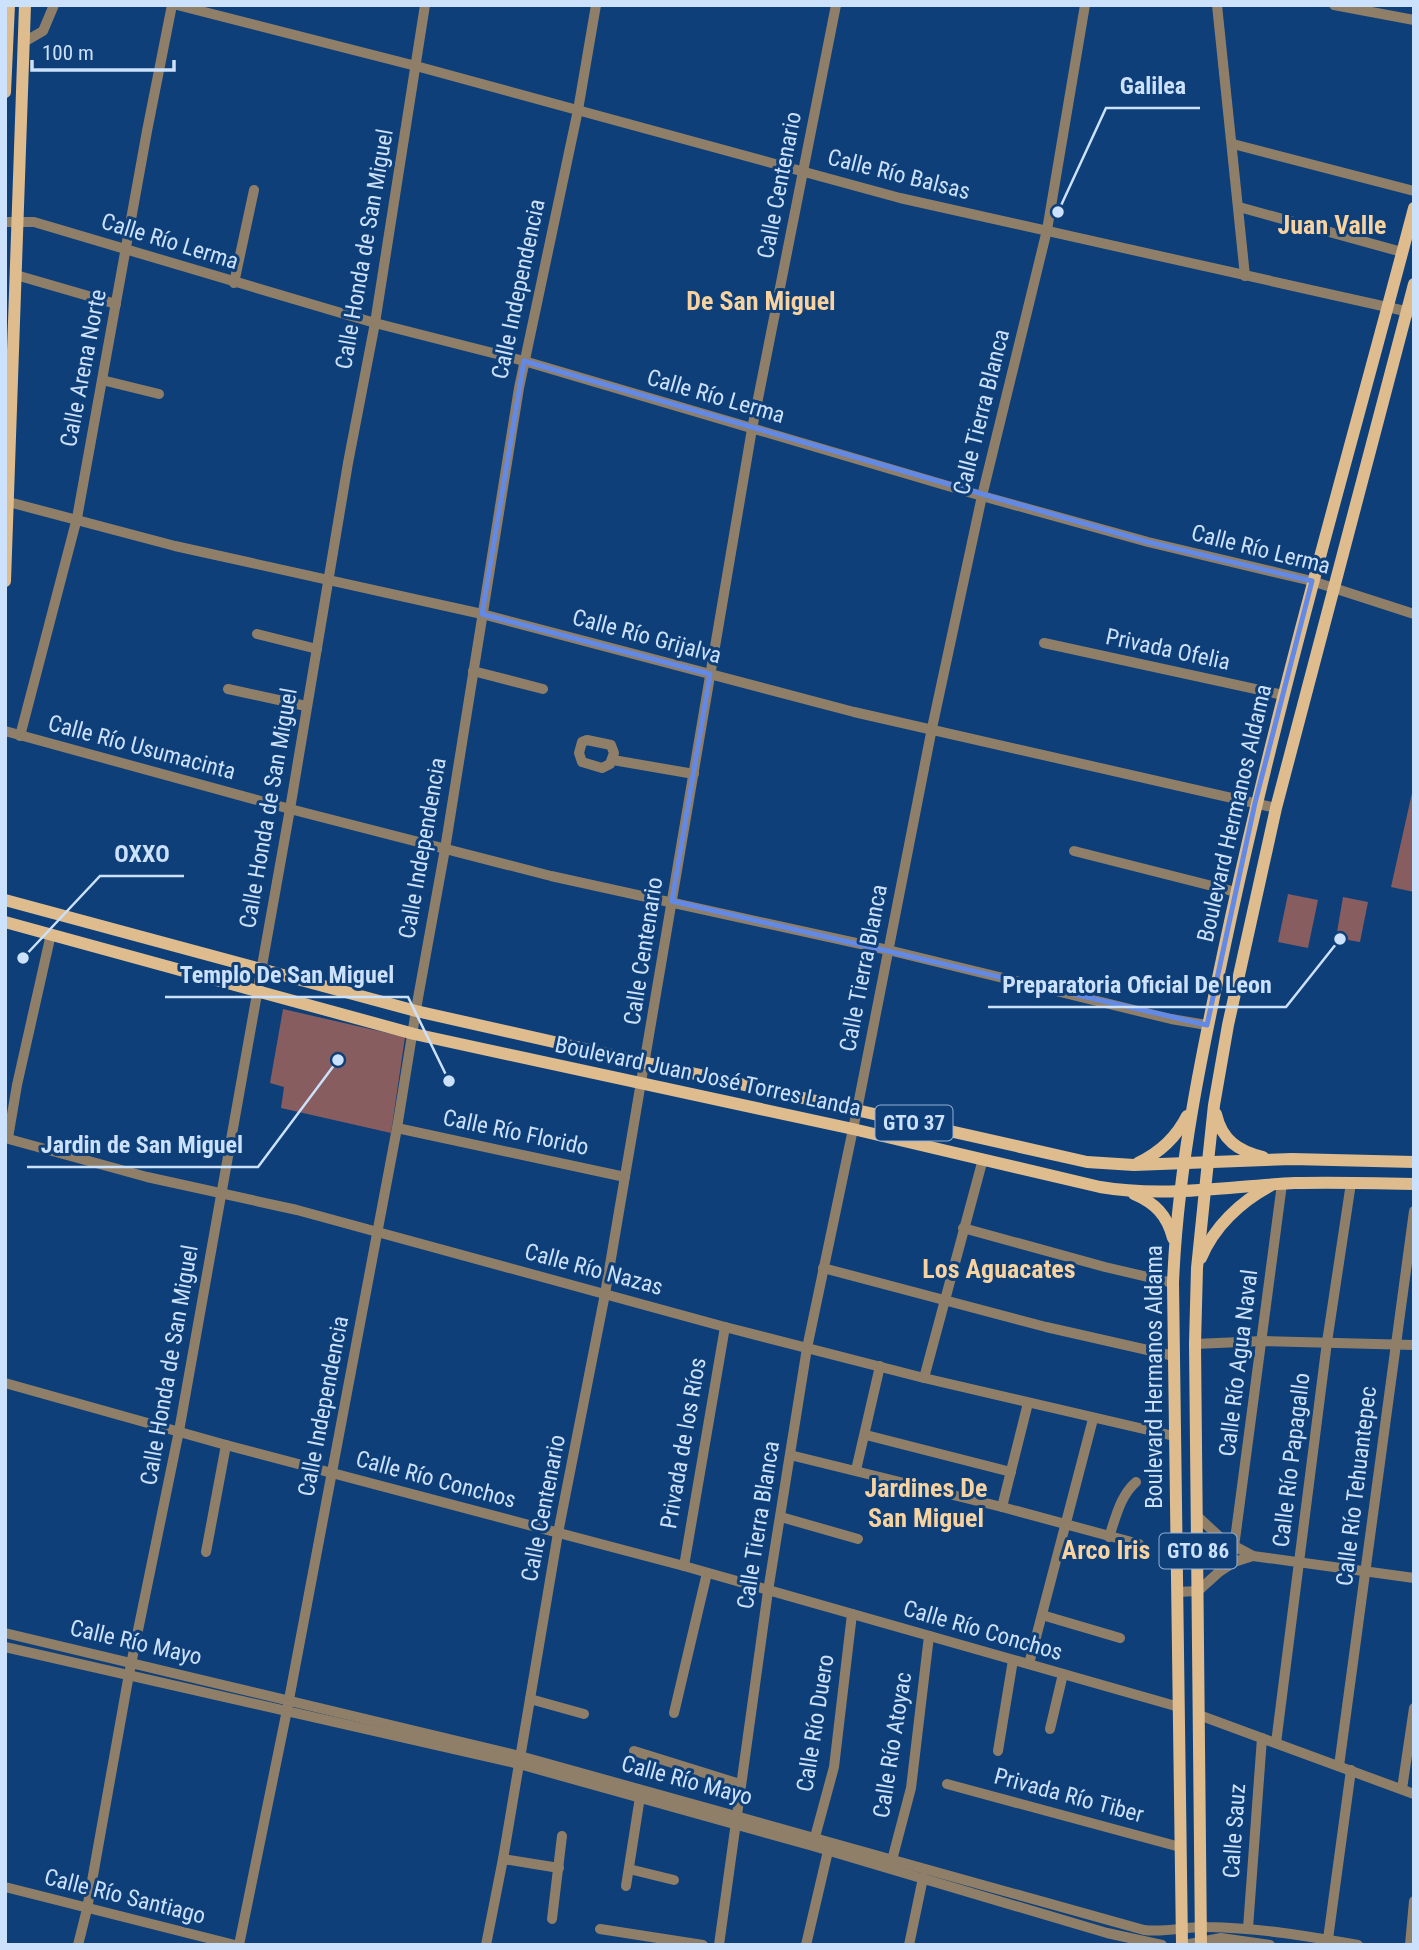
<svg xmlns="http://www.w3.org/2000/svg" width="1419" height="1950" font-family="'Roboto Condensed',sans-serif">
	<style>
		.green { fill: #875d5f }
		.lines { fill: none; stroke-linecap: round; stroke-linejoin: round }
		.minor { stroke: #8f7f69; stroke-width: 10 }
		.major { stroke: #debc8e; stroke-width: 12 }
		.marked { fill: none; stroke: #6389e6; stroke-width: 5; stroke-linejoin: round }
		.labels { text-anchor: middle; stroke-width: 6; stroke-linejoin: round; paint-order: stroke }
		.shield { fill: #0e3f78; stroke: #93b0d4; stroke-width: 2 }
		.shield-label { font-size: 21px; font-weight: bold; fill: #cce1fc }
		.street-label { font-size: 23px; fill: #cce1fc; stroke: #0e3f78 }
		.quarter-label { font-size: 26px; font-weight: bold; fill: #f9d39f; stroke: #0e3f78 }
		.leader { fill: none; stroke: #cce1fc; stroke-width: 2.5 }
		.callout-dot { fill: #cce1fc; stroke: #0e3f78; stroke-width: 2.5 }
		.callout-label { font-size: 24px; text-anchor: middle; font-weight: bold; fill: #cce1fc; stroke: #0e3f78; stroke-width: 6; stroke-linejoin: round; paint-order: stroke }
	</style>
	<rect width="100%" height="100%" fill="#0e3f78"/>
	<!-- green -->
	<g class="green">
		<polygon points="1414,784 1414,892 1391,887"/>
		<polygon points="1288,894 1318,900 1308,948 1278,942"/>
		<polygon points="1343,897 1368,902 1360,942 1336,938"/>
		<polygon points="283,1009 405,1037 391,1133 281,1108 284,1087 270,1083"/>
	</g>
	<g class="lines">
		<!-- minor -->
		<g class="minor">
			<polyline points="177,5 416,66 900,198 1414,313"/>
			<polyline points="1217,5 1245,276"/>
			<polyline points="1334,5 1414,20"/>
			<polyline points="24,42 43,31 54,5"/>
			<polyline points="1233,144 1414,191"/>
			<polyline points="1239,207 1402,252"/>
			<polyline points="5,222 34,222 375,323 524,361 982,496 1148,542 1312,581 1414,614"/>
			<polyline points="16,275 116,304"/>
			<polyline points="234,283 254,190"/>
			<polyline points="102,380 159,394"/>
			<polyline points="5,501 175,546 482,614 854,712 1276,808"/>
			<polyline points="257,634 317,649"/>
			<polyline points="1044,643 1283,695"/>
			<polyline points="473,671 543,689"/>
			<polyline points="228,689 306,706"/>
			<polyline points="5,731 290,809 551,876 888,950 1171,1019 1207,1025"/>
			<polyline points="20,736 77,518 147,131 172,5"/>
			<polygon points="587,740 611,745 614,753 610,764 602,768 582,762 579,753 582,742"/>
			<polyline points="613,760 694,774"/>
			<polyline points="1074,851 1236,892"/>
			<polyline points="397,1128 625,1177"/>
			<polyline points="5,1138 147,1177 297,1210 725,1327 924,1378 1174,1436"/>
			<polyline points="8,1138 17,1085 51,934"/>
			<polyline points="963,1228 1105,1267 1173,1283"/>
			<polyline points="823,1268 1046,1327 1174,1356"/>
			<polyline points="1195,1344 1263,1341 1414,1345"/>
			<polyline points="924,1378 983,1159"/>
			<polyline points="5,1383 226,1445 684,1566 1179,1707"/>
			<polyline points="866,1435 1011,1472"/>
			<polyline points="790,1455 1002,1507 1139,1544"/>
			<polyline points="856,1470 880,1366"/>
			<polyline points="1002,1507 1028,1403"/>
			<polyline points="1197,1516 1223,1540 1253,1556 1414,1578"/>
			<polyline points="781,1517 858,1539"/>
			<path d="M1109,1537C1116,1517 1120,1496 1136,1482"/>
			<polyline points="1234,1547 1282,1184"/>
			<polyline points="206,1552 226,1445"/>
			<polyline points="684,1566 725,1327"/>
			<polyline points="1177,1592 1198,1591 1219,1572 1234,1562 1253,1556"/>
			<polyline points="1042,1615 1120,1638"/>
			<path d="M5,1633L520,1756L1144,1930C1166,1933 1186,1926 1208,1927C1259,1928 1308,1936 1358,1945"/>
			<polyline points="5,1647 519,1764 813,1846 1107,1933 1162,1945"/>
			<polyline points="1029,1664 1093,1419"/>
			<polyline points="530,1699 584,1714"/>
			<polyline points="674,1713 707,1573"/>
			<polyline points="1199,1715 1414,1794"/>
			<polyline points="1050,1729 1063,1674"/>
			<polyline points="1276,1743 1327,1342 1351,1183"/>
			<polyline points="634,1751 740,1784"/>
			<polyline points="998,1751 1013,1660"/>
			<polyline points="1339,1766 1414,1211"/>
			<polyline points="947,1784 1180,1847"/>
			<polyline points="1402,1789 1414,1708"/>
			<polyline points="815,1837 834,1767 852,1614"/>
			<polyline points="503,1859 559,1868"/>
			<polyline points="892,1860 911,1788 929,1636"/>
			<polyline points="629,1869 674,1880"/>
			<polyline points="626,1886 640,1797"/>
			<polyline points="5,1887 235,1945"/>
			<polyline points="552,1919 562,1836"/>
			<polyline points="1248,1928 1262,1738"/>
			<polyline points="600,1929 703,1945"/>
			<polyline points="1328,1939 1351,1770"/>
			<polyline points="78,1945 87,1909 129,1674 179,1431 290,809 348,463 375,323 425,5"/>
			<polyline points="239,1945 287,1710 397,1128 418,998 445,849 519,388 578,110 596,5"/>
			<polyline points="486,1945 503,1859 558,1533 605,1294 752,429 836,5"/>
			<polyline points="719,1945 768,1591 807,1348 857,1110 932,728 982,496 1047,230 1085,5"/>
			<polyline points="806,1945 828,1851"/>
			<polyline points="909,1945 923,1878"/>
			<polyline points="1184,1945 1221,1938 1270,1945"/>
			<polyline points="1410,1945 1414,1901"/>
		</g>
		<!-- major -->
		<g class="major">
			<polyline points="5,92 9,5"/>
			<polyline points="5,581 25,5"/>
			<polyline points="5,900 416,1011 1087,1162 1134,1165 1292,1159 1414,1162"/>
			<path d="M5,922L414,1034L853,1129L1100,1187C1165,1198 1230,1186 1295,1183C1334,1182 1374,1183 1414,1184"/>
			<path d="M1216,1114C1222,1140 1238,1151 1263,1157"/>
			<path d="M1138,1163C1159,1153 1176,1138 1187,1116"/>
			<path d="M1134,1194C1155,1203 1167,1215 1173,1238"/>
			<path d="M1201,1258C1214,1227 1240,1202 1270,1186"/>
			<path d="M1182,1945L1173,1283C1178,1159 1205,1038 1231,917C1283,678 1352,444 1414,208"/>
			<polyline points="1201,1945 1195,1344 1197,1268 1205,1190 1214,1105 1228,1025 1276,808 1414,284"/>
		</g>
	</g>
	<!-- marked area -->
	<path class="marked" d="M524,361L1148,542L1312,581L1255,803L1207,1025L672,901L710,674L482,614Z"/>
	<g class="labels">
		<!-- shield labels -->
		<g class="shield">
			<rect x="875.5" y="1105.5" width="77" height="35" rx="5"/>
			<rect x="1159.5" y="1533.5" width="77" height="35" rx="5"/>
		</g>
		<g class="shield-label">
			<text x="914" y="1130">GTO 37</text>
			<text x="1198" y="1558">GTO 86</text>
		</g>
		<!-- street labels -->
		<g class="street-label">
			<text transform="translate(899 174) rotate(14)" y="8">Calle Río Balsas</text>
			<text transform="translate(779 185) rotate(-79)" y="8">Calle Centenario</text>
			<text transform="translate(170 241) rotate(17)" y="8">Calle Río Lerma</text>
			<text transform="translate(364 249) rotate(-80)" y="8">Calle Honda de San Miguel</text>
			<text transform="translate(518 289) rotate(-78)" y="8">Calle Independencia</text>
			<text transform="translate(83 368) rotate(-79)" y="8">Calle Arena Norte</text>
			<text transform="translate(716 396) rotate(16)" y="8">Calle Río Lerma</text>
			<text transform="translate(981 412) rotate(-76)" y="8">Calle Tierra Blanca</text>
			<text transform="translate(1261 549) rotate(14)" y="8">Calle Río Lerma</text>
			<text transform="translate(647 636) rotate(15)" y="8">Calle Río Grijalva</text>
			<text transform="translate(1168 649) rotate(12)" y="8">Privada Ofelia</text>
			<text transform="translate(142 747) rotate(15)" y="8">Calle Río Usumacinta</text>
			<text transform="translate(268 808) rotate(-80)" y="8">Calle Honda de San Miguel</text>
			<text transform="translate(1234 813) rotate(-77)" y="8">Boulevard Hermanos Aldama</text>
			<text transform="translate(422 848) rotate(-80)" y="8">Calle Independencia</text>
			<text transform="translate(643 951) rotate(-81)" y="8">Calle Centenario</text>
			<text transform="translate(863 968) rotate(-79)" y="8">Calle Tierra Blanca</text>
			<text transform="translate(708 1076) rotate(12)" y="8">Boulevard Juan José Torres Landa</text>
			<text transform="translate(516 1132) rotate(12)" y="8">Calle Río Florido</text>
			<text transform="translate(594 1269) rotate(15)" y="8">Calle Río Nazas</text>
			<text transform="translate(1238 1363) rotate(-83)" y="8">Calle Río Agua Naval</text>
			<text transform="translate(169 1365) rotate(-80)" y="8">Calle Honda de San Miguel</text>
			<text transform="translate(1154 1377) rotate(-90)" y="8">Boulevard Hermanos Aldama</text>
			<text transform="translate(323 1406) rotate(-79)" y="8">Calle Independencia</text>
			<text transform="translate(683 1443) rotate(-80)" y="8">Privada de los Ríos</text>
			<text transform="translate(1291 1460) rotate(-83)" y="8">Calle Río Papagallo</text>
			<text transform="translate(436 1479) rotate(15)" y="8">Calle Río Conchos</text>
			<text transform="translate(1356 1486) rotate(-83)" y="8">Calle Río Tehuantepec</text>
			<text transform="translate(543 1508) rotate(-79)" y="8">Calle Centenario</text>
			<text transform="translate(758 1525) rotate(-81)" y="8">Calle Tierra Blanca</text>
			<text transform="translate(983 1630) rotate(16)" y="8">Calle Río Conchos</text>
			<text transform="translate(136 1642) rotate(13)" y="8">Calle Río Mayo</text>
			<text transform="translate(815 1723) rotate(-81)" y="8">Calle Río Duero</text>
			<text transform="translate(892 1745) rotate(-81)" y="8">Calle Río Atoyac</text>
			<text transform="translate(687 1780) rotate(15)" y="8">Calle Río Mayo</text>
			<text transform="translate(1069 1795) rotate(15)" y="8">Privada Río Tiber</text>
			<text transform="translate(1234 1831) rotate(-86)" y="8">Calle Sauz</text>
			<text transform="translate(125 1896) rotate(14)" y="8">Calle Río Santiago</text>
		</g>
		<!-- quarter labels -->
		<g class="quarter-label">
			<text x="1332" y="234">Juan Valle</text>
			<text x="761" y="310">De San Miguel</text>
			<text x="999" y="1278">Los Aguacates</text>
			<text x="926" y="1497">Jardines De<tspan x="926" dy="30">San Miguel</tspan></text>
			<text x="1106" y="1559">Arco Iris</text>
		</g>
	</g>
	<!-- callouts -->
	<path class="leader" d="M1058 212L1106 108H1200M23 958L100 876H184M449 1081L408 997H165M1340 939L1286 1007H988M338 1060L258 1167H27"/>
	<g class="callout-dot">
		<circle cx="1058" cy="212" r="7"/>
		<circle cx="23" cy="958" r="7"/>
		<circle cx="449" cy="1081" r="7"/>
		<circle cx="1340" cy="939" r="7"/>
		<circle cx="338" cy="1060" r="7"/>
	</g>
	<g class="callout-label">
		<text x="1153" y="94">Galilea</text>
		<text x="142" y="862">OXXO</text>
		<text x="287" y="983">Templo De San Miguel</text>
		<text x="1137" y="993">Preparatoria Oficial De Leon</text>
		<text x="142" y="1153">Jardin de San Miguel</text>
	</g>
	<!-- border -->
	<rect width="1419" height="1950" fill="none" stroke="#cce1fc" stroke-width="14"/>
	<!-- scale -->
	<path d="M32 60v10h142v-10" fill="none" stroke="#cce1fc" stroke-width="3.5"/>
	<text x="42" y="60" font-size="21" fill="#cce1fc" stroke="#0e3f78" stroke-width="5" paint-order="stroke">100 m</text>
</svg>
